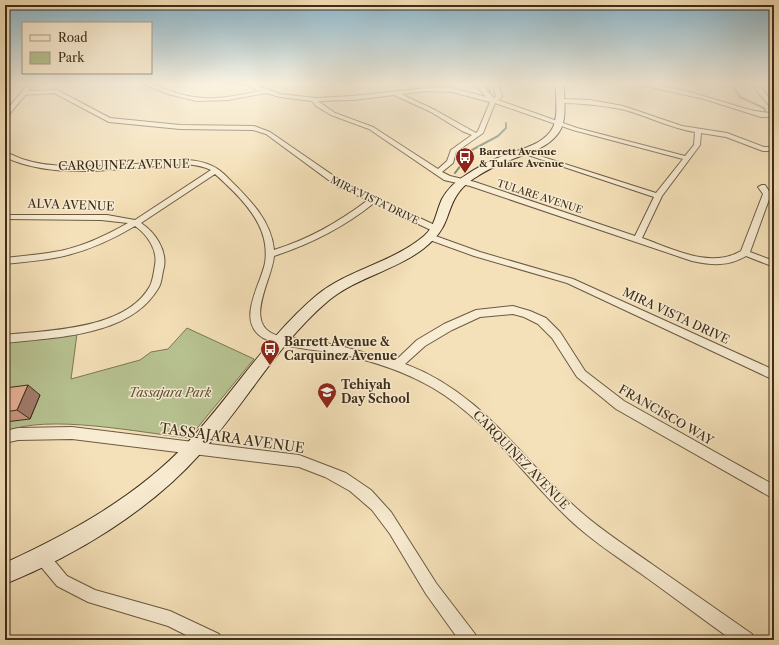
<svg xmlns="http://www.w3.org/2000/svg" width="779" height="645" font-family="'Libre Caslon Text',serif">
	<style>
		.green { fill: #b8c392; stroke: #7a7856 }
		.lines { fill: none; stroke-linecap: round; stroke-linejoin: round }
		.stream { stroke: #778470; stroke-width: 2 }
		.street-casing { stroke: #6b5a42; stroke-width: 2 }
		.secondary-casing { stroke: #3d2d1a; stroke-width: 2 }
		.street { fill: #f8ecd2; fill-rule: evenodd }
		.secondary { fill: #f8ecd2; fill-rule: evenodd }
		.wall { fill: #c89882; stroke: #3d2d1a }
		.shaded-wall { fill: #a27c6a; stroke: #3d2d1a }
		.building { fill: #e8b197; stroke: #3d2d1a }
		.labels { text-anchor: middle; stroke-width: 3; stroke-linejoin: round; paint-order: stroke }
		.far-poi-label { font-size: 10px; font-weight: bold; fill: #3d2d1a; stroke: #f8ecd2; text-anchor: start }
		.far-street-label { font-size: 10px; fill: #3d2d1a; stroke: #f8ecd2 }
		.street-label { font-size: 12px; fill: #3d2d1a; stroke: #f8ecd2 }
		.poi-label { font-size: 12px; font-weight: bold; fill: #3d2d1a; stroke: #f8ecd2; text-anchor: start }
		.park-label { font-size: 12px; font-style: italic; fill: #5c5238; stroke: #f8ecd2 }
		.near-street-label { font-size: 14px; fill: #3d2d1a; stroke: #f8ecd2 }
	</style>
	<rect width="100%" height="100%" fill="#f5e1b9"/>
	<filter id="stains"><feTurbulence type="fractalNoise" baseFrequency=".005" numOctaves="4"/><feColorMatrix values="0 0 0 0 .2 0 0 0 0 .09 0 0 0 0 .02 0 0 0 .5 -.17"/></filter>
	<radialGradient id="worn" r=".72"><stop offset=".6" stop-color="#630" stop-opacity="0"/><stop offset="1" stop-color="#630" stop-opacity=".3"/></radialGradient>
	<!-- green -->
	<path class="green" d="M187,328L254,359L189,438C142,433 46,413 5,432V343L77,334L71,379L140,360L151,352L168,349Z"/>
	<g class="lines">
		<!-- stream -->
		<g class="stream">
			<polyline points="486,83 490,92"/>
			<polyline points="731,83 740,97 764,108 766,113"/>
			<polyline points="470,151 498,136 506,128 506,123"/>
			<polyline points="455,173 461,165"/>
		</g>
		<defs>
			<g id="street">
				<path d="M29,83H35L28,91L57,90L110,118L180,125L254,126L270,132L344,183L373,197H378L379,199L439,227V231H433L374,203C344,227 311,244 274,256C272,281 241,326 279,336L337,345L395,361L417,340L444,324L476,310L513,306L530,311L546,318L560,332L585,371L624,401L774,485V499L616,409L577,377L552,338L538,324L524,317L513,314L480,317L452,330L425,346L405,364C485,394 521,460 582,513C604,532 629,548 653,565C686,588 719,611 752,634L754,640H732C701,618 671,595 640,573C616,556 591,540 570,520C524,477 488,420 433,388C404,371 372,361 340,354C321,350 272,347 259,335C238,317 261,284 265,263C266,257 266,251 265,244C261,216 235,192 215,174L141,223C155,232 167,250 164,267C162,273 162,282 159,287C131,337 55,337 5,343V335C49,330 126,330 150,286C153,280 154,271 155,265C158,250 147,234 135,226C110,241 83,253 54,258C38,261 21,262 5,264V258C21,256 38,255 54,252C80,248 105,236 128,223L101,220L5,219V215H107L135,220L211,170C190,160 167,166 144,167C99,171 47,177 5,157V152C11,154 16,157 22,159C37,164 54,166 70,166C89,167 109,166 128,165C158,162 200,151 224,174C246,196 271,218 274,250C309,239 339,222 368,200L338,187L266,134L253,130L180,129L109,122L54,93L25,95L7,117L5,118V112Z"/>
				<path d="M141,83C155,83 167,91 180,94C206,102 233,97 259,91L243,83H251L280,94L316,98L353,96L436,87L452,88L486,97L474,83H480L494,98L496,96L492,83H498L502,97L498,100L577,128L685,156L694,145L695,132C669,128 646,115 621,109C600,105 580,103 559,103L556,101L559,99L590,100L623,106L682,126L727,133L764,147H774V151H763L726,137L701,133L700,145L662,196L642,238C673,249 710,269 741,251L763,194L758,187L762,185H765L771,194L750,252L774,261V267L746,256C728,267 711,265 692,261L470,186L444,180L369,129L331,115L316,106L312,101L280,97L266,93L228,100L197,101L168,94ZM428,91L452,92L490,102L478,131L476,133L435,110L401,94ZM394,95L431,112L462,131L472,135L451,150L447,161L438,169L373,127L335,113L318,101L353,100ZM495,103L573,130L683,159L656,193L524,151L519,152L654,197L635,236L475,182L450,176L442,172L453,163L456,152L483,133Z"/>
				<path d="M632,83C660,83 694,93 720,101C738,106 755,113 774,113V117H761L704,99Z"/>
				<path d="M753,83H759C763,93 774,100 774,111L757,91Z"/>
				<polygon points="430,234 480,252 573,279 774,370 774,380 567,283 474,256 427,239 427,235"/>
				<polygon points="72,427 299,455 346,473 371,490 391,512 436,583 475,634 477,640 459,640 426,594 390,534 372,510 350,491 325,477 299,467 72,439 18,440 5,443 5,431 18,428"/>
				<polygon points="42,550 47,552 67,576 95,590 170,611 219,634 221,640 196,640 168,626 88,602 57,586 37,562 35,557 37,552"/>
			</g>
			<path id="secondary" d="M556,83H564C563,101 569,122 556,136C544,150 524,154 508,161C495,165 484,172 473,179C444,199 454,220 433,240C405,269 359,275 328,301C277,344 245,405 200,454C148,512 76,555 5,584V563C72,532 138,496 189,441C233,394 267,337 317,295C349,269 392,263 424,236C435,227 436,212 442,199C448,188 456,181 466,175C476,168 488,162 500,157C517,150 538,147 550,132C560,120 555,97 556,83Z"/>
		</defs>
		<!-- street casing -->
		<use href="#street" class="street-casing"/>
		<!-- secondary casing -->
		<use href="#secondary" class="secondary-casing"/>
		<!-- street -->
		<use href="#street" class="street"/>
		<!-- secondary -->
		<use href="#secondary" class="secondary"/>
	</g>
	<!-- wall -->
	<polygon class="wall" points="5,388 40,395 30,419 5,422"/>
	<!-- shaded-wall -->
	<polygon class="shaded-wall" points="28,385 40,395 30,419 17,410"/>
	<!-- building -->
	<polygon class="building" points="28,385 17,410 5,412 5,388"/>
	<!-- sky -->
	<linearGradient id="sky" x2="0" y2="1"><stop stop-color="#8ab8cf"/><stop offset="0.48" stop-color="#faf2e0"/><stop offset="1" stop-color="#faf2e0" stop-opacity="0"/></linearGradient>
	<rect width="779" height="174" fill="url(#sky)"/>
	<!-- icons -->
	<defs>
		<symbol id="bus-pin" viewBox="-11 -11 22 30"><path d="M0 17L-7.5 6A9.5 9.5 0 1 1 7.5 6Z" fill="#8f2418" stroke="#f8ecd2"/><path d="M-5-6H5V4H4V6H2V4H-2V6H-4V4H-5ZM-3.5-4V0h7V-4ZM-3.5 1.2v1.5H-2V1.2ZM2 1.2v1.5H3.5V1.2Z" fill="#fff"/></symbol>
		<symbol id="school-pin" viewBox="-11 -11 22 30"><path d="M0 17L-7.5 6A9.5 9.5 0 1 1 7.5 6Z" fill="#8f2418" stroke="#f8ecd2"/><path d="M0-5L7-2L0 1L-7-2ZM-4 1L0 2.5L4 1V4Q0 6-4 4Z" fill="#fff"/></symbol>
	</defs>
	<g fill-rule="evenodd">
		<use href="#bus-pin" x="454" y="146" width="22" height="30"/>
		<use href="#bus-pin" x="259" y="338" width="22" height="30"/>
		<use href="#school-pin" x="316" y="381" width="22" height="30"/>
	</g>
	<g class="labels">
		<!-- far-poi labels -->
		<g class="far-poi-label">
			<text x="479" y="155">Barrett Avenue<tspan x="479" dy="12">&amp; Tulare Avenue</tspan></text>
		</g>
		<!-- far-street labels -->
		<g class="far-street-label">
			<text transform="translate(540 196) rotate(18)" y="4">TULARE AVENUE</text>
			<text transform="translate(375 200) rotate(26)" y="4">MIRA VISTA DRIVE</text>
		</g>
		<!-- street labels -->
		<g class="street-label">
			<text transform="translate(124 165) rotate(-1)" y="4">CARQUINEZ AVENUE</text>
			<text transform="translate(71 205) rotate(2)" y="4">ALVA AVENUE</text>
			<text transform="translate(676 316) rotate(25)" y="4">MIRA VISTA DRIVE</text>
			<text transform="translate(666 415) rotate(30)" y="4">FRANCISCO WAY</text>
			<text transform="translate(521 460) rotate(46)" y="4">CARQUINEZ AVENUE</text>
		</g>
		<!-- poi labels -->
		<g class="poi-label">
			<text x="284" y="346">Barrett Avenue &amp;<tspan x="284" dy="14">Carquinez Avenue</tspan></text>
			<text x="341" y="389">Tehiyah<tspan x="341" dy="14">Day School</tspan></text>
		</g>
		<!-- park labels -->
		<g class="park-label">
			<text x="170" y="397">Tassajara Park</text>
		</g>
		<!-- near-street labels -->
		<g class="near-street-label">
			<text transform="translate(232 438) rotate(8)" y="5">TASSAJARA AVENUE</text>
		</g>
	</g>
	<!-- margin -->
	<rect width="779" height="645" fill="none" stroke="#f5e1b9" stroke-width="20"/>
	<rect x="6" y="6" width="767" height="633" fill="none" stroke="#3d2d1a" stroke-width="2"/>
	<rect x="10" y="10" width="759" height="625" fill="none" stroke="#3d2d1a"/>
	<!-- legend -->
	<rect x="22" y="22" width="130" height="52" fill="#f8ecd2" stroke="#ada088"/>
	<rect x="30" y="35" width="20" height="6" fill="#f8ecd2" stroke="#ada088"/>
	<text x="58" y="42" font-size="12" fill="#3d2d1a">Road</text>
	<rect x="30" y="52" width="20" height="12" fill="#b8c392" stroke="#ada088"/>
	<text x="58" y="62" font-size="12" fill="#3d2d1a">Park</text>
	<rect width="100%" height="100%" filter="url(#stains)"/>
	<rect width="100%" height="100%" fill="url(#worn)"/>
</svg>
